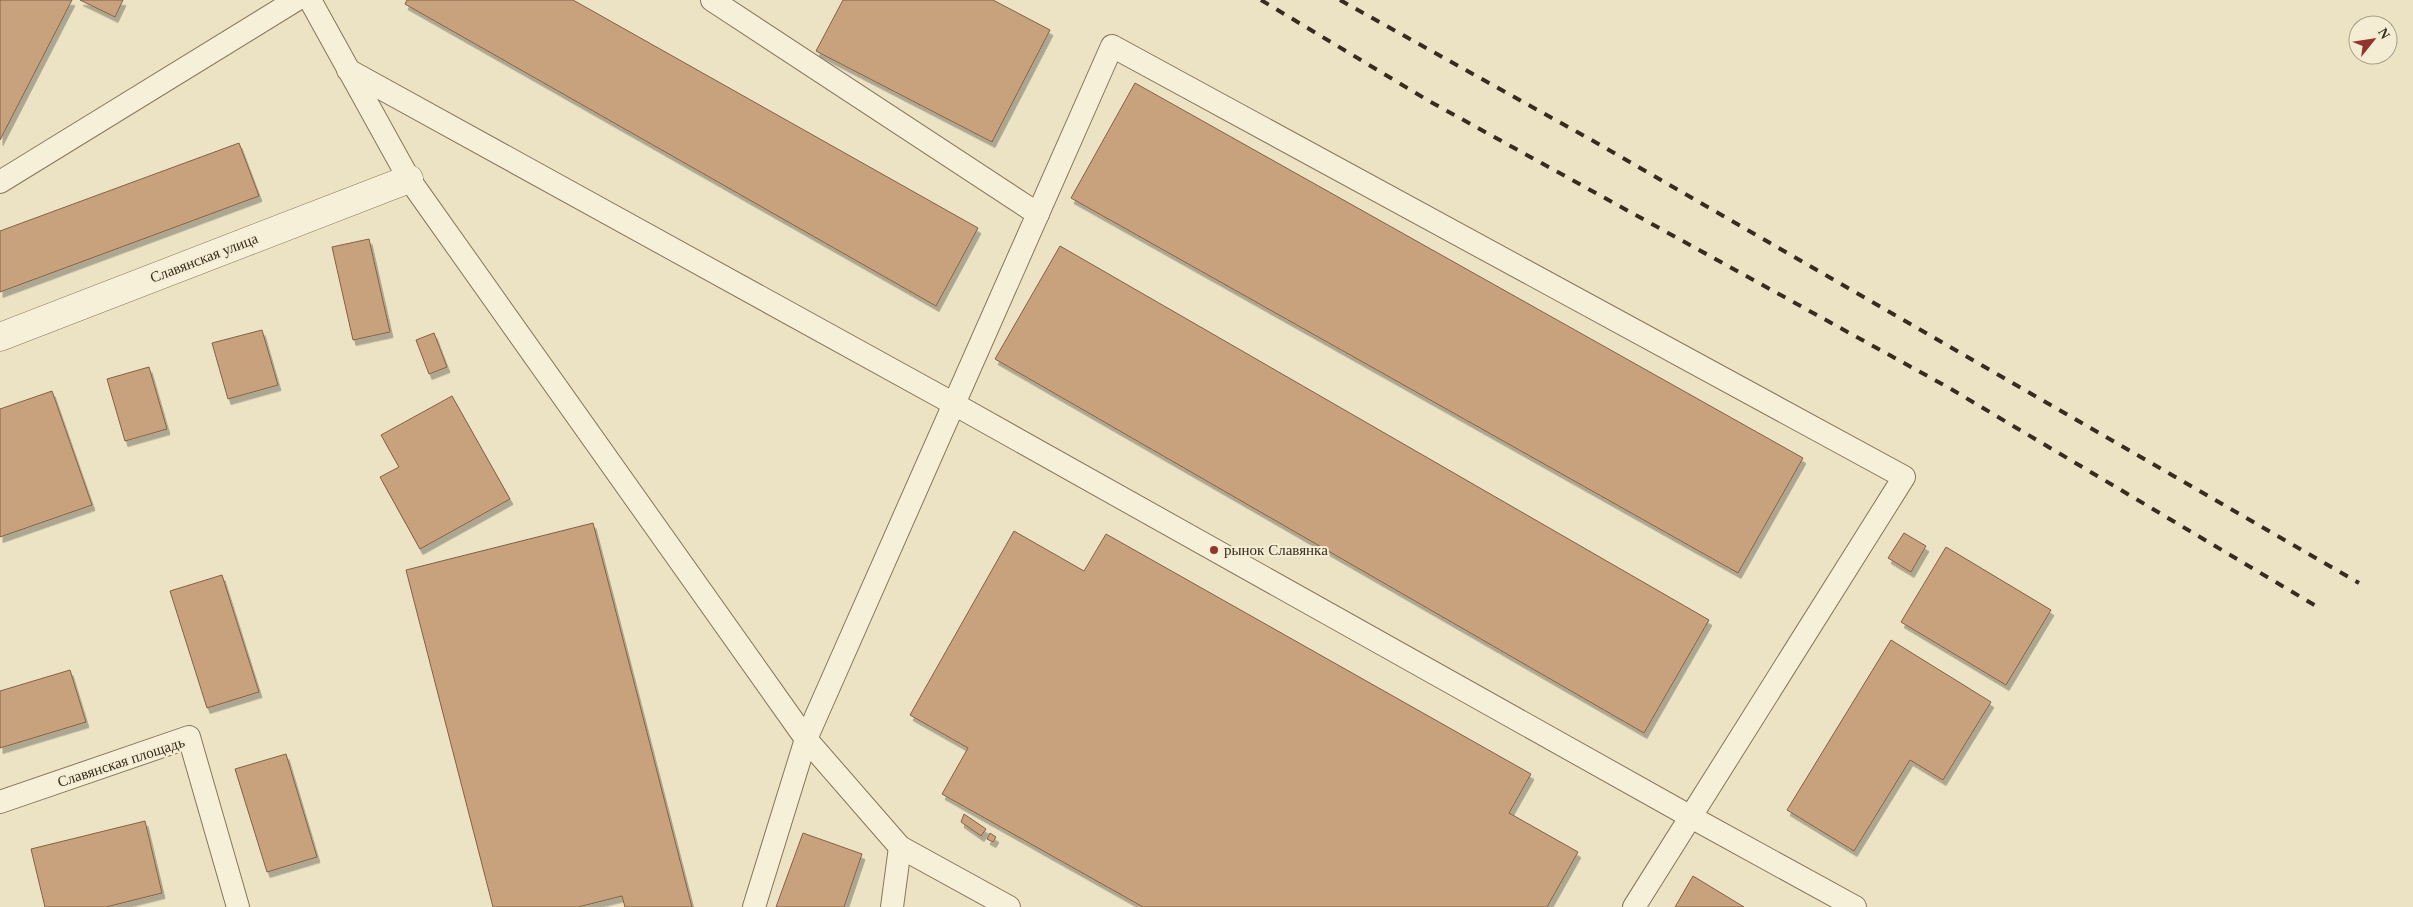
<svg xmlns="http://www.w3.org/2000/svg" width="2413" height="907" font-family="Georgia,serif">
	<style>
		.building { fill: #c8a17d; stroke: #846143; filter: url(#shadow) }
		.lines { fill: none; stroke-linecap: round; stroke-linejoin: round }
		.service-casing { stroke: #86755c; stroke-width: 24 }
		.minor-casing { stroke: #86755c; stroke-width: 29 }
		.service { stroke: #f7f0d8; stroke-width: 22 }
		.minor { stroke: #f7f0d8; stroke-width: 28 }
		.rail { stroke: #372c1f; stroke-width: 4; stroke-dasharray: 9 9; stroke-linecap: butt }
		.poi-dot { fill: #92352f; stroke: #f4edd4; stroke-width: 2 }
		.labels { text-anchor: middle; stroke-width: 4; stroke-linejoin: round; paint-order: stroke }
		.street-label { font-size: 15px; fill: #372c1f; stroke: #f4edd4 }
		.poi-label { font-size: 15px; fill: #372c1f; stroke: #f4edd4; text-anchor: start }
	</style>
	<defs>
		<filter id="shadow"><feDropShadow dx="3" dy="5.5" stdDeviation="0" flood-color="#0004"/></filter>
	</defs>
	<rect width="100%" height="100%" fill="#ece3c5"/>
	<!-- building -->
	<g class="building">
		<polygon points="0,0 72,0 0,140"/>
		<polygon points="80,0 123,0 115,17"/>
		<polygon points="407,0 573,0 978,228 936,306 405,4"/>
		<polygon points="843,0 993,0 1050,30 992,142 816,51"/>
		<polygon points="1135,83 1803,458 1738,573 1071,198"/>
		<polygon points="239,143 259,196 0,292 0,231"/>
		<polygon points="369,239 390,332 353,340 332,247"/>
		<polygon points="1060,246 1709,620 1644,733 995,359"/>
		<polygon points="262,330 278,385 228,399 212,343"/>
		<polygon points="434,333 447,367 429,374 416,340"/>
		<polygon points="149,367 167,429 125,441 107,379"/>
		<polygon points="52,391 92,505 0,537 0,409"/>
		<polygon points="452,396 510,499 420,549 380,477 399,467 381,435"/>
		<polygon points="593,523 692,907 625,907 622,896 578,907 493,907 406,570"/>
		<polygon points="1014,531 1084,571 1106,534 1531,774 1509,813 1578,852 1547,907 1143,907 942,794 968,748 910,715"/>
		<polygon points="1904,533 1926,546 1911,572 1888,558"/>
		<polygon points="1946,547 2051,610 2006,685 1901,622"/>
		<polygon points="222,575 259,692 207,708 170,591"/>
		<polygon points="1891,640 1991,702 1943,780 1910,760 1854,851 1787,810"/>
		<polygon points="70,670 86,722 0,748 0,691"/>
		<polygon points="286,754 317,857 267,872 235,769"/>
		<polygon points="964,814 986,829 981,836 961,822"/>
		<polygon points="145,821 162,893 106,907 45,907 31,849"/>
		<polygon points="803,833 862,854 844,907 776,907"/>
		<polygon points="990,833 996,837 993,842 987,839"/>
		<polygon points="1693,876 1744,907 1675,907"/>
	</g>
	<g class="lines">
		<defs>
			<g id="service">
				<polyline points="310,0 409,179 806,739 754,907"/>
				<polyline points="712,0 1038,214"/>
				<polyline points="348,70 954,404 1691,817 1855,907"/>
				<polyline points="0,182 296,0"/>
				<polyline points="0,802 189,737 238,907"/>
				<polyline points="892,907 900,847"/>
				<polyline points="1009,907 900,847 806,739 1112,46 1904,477 1634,907"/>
			</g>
			<polyline id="minor" points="0,337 409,179"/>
		</defs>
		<!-- service casing -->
		<use href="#service" class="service-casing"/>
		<!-- minor casing -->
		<use href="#minor" class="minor-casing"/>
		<!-- service -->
		<use href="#service" class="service"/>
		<!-- minor -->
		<use href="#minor" class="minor"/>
		<!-- rail -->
		<g class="rail">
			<polyline points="1261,0 1429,101 1951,389 2321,609"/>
			<polyline points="1340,0 1595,142 2359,583"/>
		</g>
	</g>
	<!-- markers -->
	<circle class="poi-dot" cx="1214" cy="550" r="5"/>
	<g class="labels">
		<!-- street labels -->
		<g class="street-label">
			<text transform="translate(204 258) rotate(-21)" y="5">Славянская улица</text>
			<text transform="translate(121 762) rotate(-18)" y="5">Славянская площадь</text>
		</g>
		<!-- poi labels -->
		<g class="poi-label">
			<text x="1224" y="555">рынок Славянка</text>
		</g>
	</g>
	<!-- north arrow -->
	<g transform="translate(2373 40) rotate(60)"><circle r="24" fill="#f4edd4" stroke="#a8a08c"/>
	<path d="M0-4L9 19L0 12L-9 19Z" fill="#92352f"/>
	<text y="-8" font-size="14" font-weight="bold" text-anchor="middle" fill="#372c1f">N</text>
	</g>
</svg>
